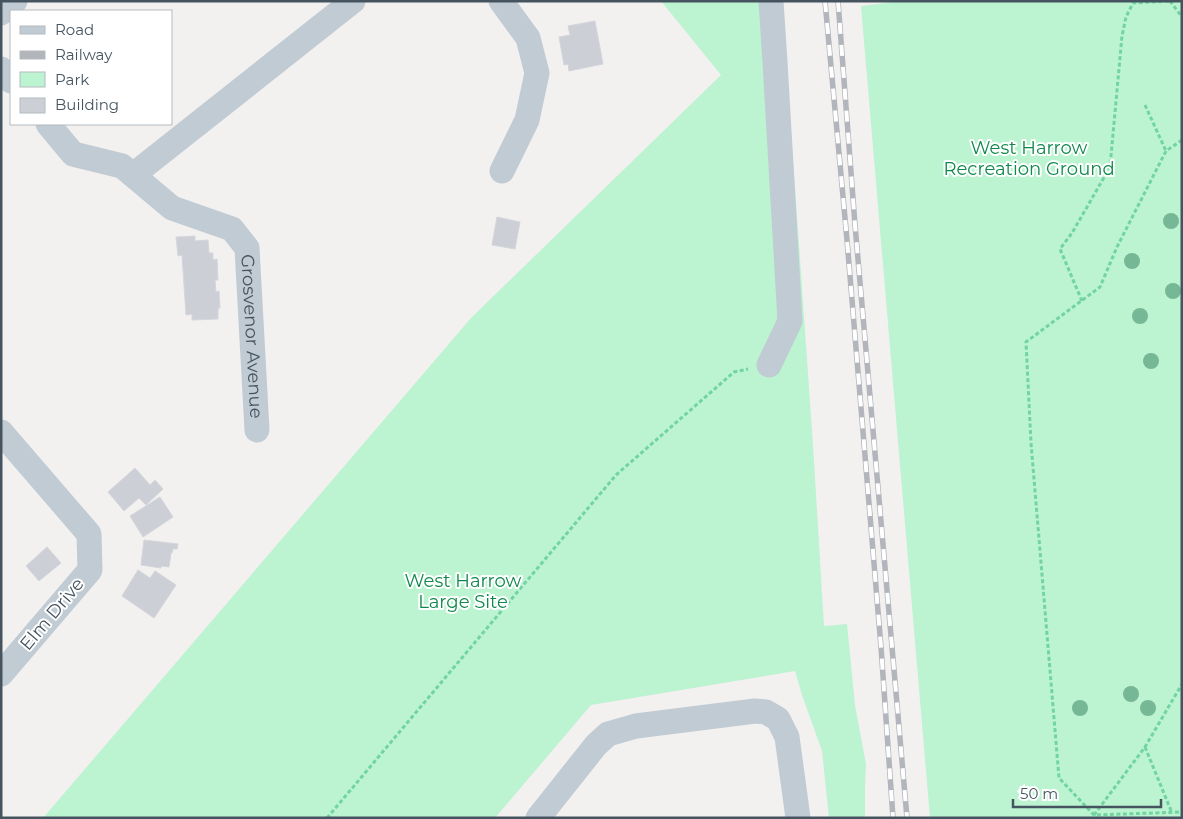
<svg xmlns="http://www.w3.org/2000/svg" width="1183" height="819" font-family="Montserrat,sans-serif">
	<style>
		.green { fill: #bcf3d1 }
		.building { fill: #cccfd5; stroke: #d4d6dc }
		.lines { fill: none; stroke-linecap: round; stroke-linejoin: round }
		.path { stroke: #71d4a2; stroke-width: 3; stroke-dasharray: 4 2.5; stroke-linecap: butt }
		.minor { stroke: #c0cbd3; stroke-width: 25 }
		.rail-casing { stroke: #b2b5bb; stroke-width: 5.5 }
		.rail { stroke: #fff; stroke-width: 4; stroke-dasharray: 11; stroke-linecap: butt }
		.tree { fill: #76b795 }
		.labels { text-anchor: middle; stroke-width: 4; stroke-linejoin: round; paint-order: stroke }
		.park-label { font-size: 18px; fill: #10884b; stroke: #fff }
		.street-label { font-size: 18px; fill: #46545f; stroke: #fff }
	</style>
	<rect width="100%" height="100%" fill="#f3f0f0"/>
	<!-- green -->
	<g class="green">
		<polygon points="661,1 782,1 813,445 824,626 847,624 855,705 866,764 865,786 865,818 829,818 822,751 802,695 795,671 591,705 495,818 43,818 471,318 721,75"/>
		<polygon points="902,1 1182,1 1182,818 930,818 861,6"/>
	</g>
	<!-- building -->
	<g class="building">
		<polygon points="595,21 603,64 569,71 568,64 564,65 559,37 570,35 568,26"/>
		<polygon points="497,217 520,222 515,249 492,245"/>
		<polygon points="195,236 195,241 208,240 209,253 213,253 213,260 217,259 218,280 215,280 216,292 219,291 220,308 218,308 218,319 192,320 192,314 186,315 182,255 178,256 176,237"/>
		<polygon points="135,468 150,485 155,480 163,489 146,505 139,498 124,511 108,492"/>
		<polygon points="160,497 173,517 143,537 130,516"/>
		<polygon points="144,540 178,544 177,549 173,549 172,553 171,553 169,567 161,566 161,568 141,565"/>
		<polygon points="47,547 61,563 39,581 26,566"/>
		<polygon points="138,570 150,578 155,571 176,585 154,618 122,596"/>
	</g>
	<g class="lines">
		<!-- path -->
		<g class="path">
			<polyline points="1170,1 1182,17"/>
			<polyline points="1145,105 1166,151"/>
			<polyline points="1182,140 1166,151 1117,247 1100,287 1026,342 1031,443 1059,778 1094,815 1182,812"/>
			<polyline points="1082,301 1060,249 1072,233 1110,167 1122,36 1126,17 1133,3 1170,1"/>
			<polyline points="1145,747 1172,813"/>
			<polyline points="1094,815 1145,747 1182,684"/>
			<polyline points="327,818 616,475 734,372 748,369"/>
		</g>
		<!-- minor -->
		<g class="minor">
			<polyline points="501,1 528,38 537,73 527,120 502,171"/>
			<polyline points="1,13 15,1"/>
			<polyline points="1,69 11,81"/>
			<path id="s1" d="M48,124L73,154L122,166L172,208L232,229L247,248L257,430"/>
			<polyline points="133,175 353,1"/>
			<polyline points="769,365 790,321 775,62 771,1"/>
			<polyline points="1,432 89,534 90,570 1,674"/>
			<polyline points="538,818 596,745 608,734 636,726 755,711 766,712 778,719 787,737 798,818"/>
		</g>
		<defs>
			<g id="rail">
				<polyline points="825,1 847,240 881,647 893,818"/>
				<polyline points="838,1 855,225 907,818"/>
			</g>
		</defs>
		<!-- rail casing -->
		<use href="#rail" class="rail-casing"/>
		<!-- rail -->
		<use href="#rail" class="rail"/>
	</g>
	<!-- trees -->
	<g class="tree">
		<circle cx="1171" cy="221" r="8"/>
		<circle cx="1132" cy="261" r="8"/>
		<circle cx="1173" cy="291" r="8"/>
		<circle cx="1140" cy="316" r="8"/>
		<circle cx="1151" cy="361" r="8"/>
		<circle cx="1131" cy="694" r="8"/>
		<circle cx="1080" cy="708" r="8"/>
		<circle cx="1148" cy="708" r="8"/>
	</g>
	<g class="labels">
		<!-- park labels -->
		<g class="park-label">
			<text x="1029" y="154">West Harrow<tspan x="1029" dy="21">Recreation Ground</tspan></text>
			<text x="463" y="587">West Harrow<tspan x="463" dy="21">Large Site</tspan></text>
		</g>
		<!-- street labels -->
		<g class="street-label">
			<text dy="6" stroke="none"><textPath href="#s1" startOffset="331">Grosvenor Avenue</textPath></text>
			<text transform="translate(52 614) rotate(-50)" y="6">Elm Drive</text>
		</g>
	</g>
	<!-- border -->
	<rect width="1183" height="819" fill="none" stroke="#46545f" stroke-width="5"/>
	<!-- legend -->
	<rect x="10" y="10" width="162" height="115" fill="#ffffff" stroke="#b5bbbf"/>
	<rect x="20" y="26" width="25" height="8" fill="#c0cbd3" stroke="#b5bbbf"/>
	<text x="55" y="35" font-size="15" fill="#46545f">Road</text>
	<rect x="20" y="51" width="25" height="8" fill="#b2b5bb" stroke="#b5bbbf"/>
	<text x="55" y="60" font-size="15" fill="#46545f">Railway</text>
	<rect x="20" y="72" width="25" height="15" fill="#bcf3d1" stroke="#b5bbbf"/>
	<text x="55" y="85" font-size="15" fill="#46545f">Park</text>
	<rect x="20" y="98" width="25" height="15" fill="#cccfd5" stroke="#b5bbbf"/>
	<text x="55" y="110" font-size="15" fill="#46545f">Building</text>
	<!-- scale -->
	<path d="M1013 799v8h148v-8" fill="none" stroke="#46545f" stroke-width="2.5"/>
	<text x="1020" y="799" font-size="15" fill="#46545f" stroke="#ffffff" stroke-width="4" paint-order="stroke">50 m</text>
</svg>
